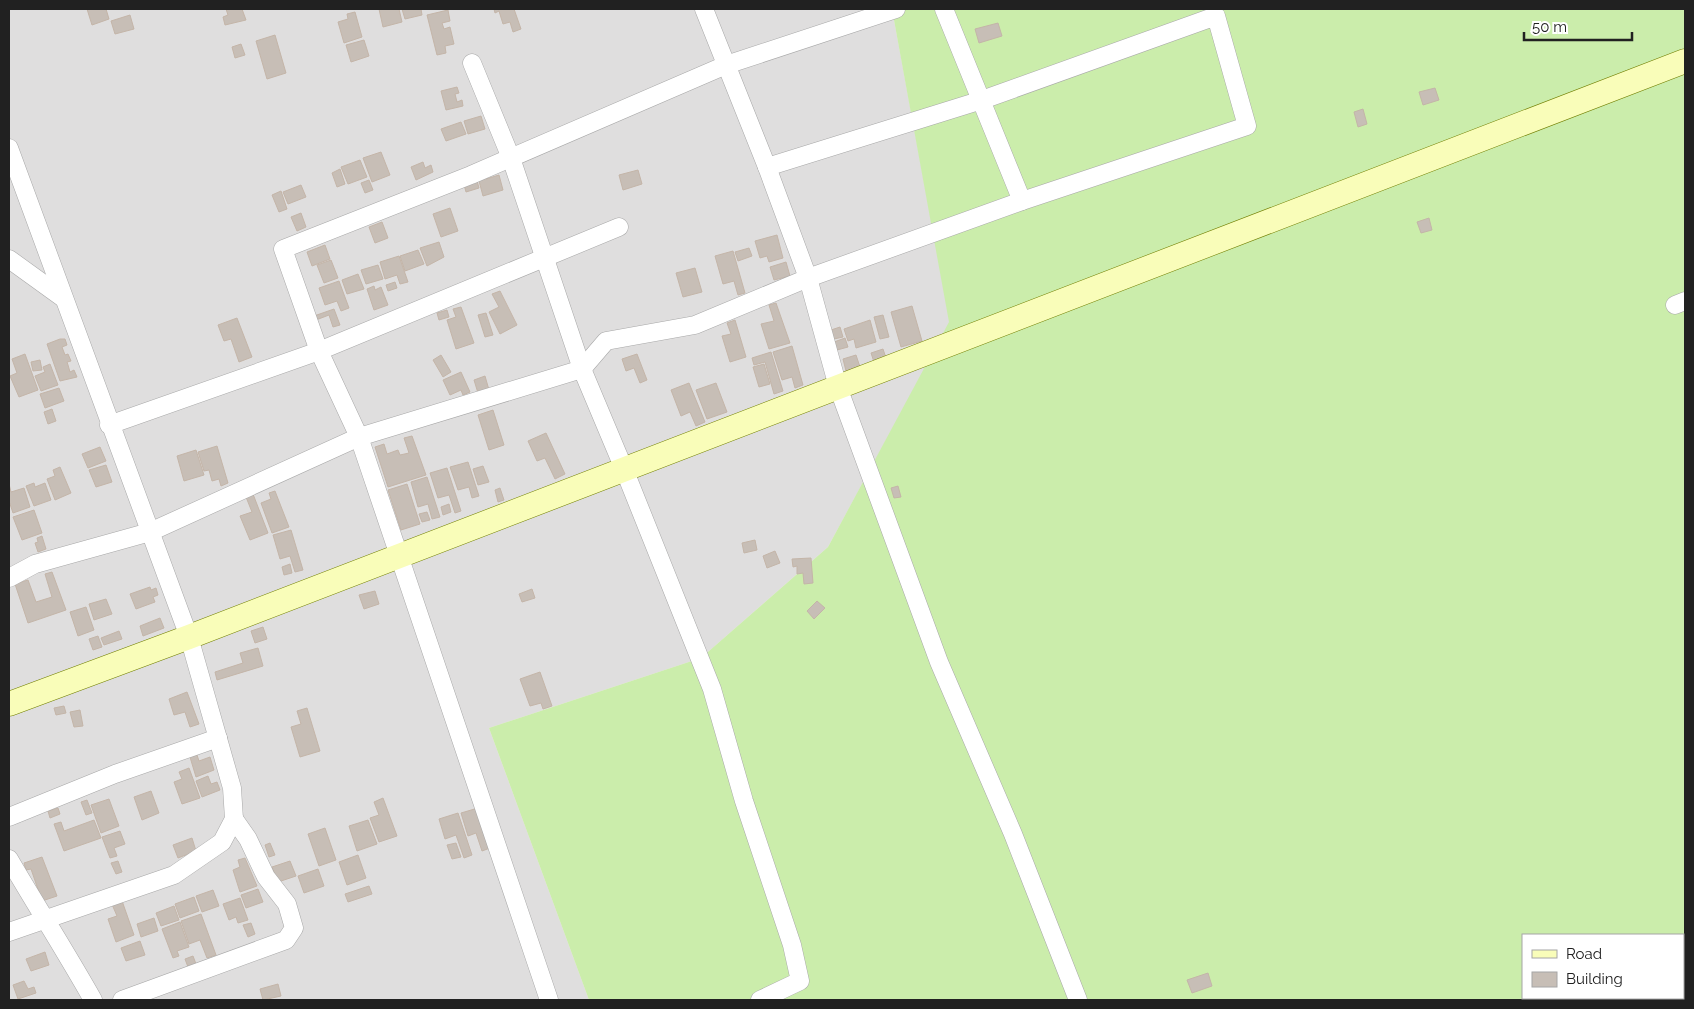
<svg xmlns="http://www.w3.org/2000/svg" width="1694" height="1009" font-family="Raleway,sans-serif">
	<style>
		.residential { fill: #dfdede }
		.grass { fill: #cbedab; fill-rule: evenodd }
		.building { fill: #c7beb6; stroke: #c4b5a8 }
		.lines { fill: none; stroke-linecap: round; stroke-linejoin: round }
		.street-casing { stroke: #a8a8a8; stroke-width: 19 }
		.secondary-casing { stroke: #717f00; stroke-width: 25 }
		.street { stroke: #fff; stroke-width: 18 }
		.secondary { stroke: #f9fdb9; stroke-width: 24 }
	</style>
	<rect width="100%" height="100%" fill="#f1eee7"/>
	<!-- residential -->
	<polygon class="residential" points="9,9 892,9 950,322 828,547 701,658 489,728 589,1000 9,1000"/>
	<!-- grass -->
	<path class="grass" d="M892,9H1685V1000H589L489,728L701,658L828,547L949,322ZM1523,935H1683V998H1523Z"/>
	<!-- building -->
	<g class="building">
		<polygon points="87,9 106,9 109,19 92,25"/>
		<polygon points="226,9 242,9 246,20 225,25 223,17 228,15"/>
		<polygon points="379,9 399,9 402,22 383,27"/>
		<polygon points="402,9 421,9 422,15 405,19"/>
		<polygon points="494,9 514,9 521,29 513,32 510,22 503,24 499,11 495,13"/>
		<polygon points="448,10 450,21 442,23 444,29 450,27 454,44 445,46 446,53 437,55 427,15"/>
		<polygon points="355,12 362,37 344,43 338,22 348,19 347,14"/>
		<polygon points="130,15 134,29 115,34 111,21"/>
		<polygon points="998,23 1002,36 979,43 975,29"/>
		<polygon points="275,35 286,73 267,79 256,41"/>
		<polygon points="364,40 369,56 351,62 346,45"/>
		<polygon points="241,44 245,55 235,58 232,47"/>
		<polygon points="457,87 459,93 455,94 457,102 462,100 463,106 446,110 441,91"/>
		<polygon points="1435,88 1439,100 1423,105 1419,92"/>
		<polygon points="1363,109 1367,124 1358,127 1354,112"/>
		<polygon points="481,116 485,129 468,134 464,121"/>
		<polygon points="461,122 466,134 446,141 441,129"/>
		<polygon points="381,152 390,175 372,182 363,158"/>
		<polygon points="360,160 367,177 348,184 341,167"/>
		<polygon points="423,162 425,168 431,165 433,172 416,180 411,167"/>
		<polygon points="340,169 345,184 337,187 332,173"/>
		<polygon points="638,170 642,184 623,190 619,175"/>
		<polygon points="499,175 503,190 483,196 479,181 485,177 486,179"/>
		<polygon points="476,177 479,188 466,192 463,181"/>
		<polygon points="369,180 373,190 365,193 361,183"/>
		<polygon points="301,185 306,197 288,204 283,192"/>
		<polygon points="281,191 287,209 279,212 272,195"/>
		<polygon points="450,208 458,231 441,237 433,214"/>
		<polygon points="301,213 306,227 297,231 291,217"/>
		<polygon points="1429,218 1432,230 1421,233 1417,222"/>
		<polygon points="382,222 388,238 375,243 369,227"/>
		<polygon points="777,235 783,258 769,262 767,256 760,258 755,241"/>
		<polygon points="439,242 444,257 427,266 420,248"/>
		<polygon points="325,245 330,259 312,266 307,252"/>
		<polygon points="749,248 752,256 738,261 735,252"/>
		<polygon points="418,250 424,264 405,271 400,256"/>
		<polygon points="733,251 745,293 738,295 734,281 723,284 715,256"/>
		<polygon points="399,256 408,282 400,284 397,275 385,279 380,262"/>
		<polygon points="331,260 338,278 324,283 317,265"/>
		<polygon points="786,262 790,276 774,280 770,267"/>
		<polygon points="378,265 383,279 366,284 361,270"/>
		<polygon points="695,268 702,292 683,297 676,273"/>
		<polygon points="358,274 364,289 347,294 342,280"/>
		<polygon points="339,281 349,308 341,311 337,301 325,305 319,288"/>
		<polygon points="395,282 397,288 388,291 386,285"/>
		<polygon points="374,286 375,290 381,287 388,305 374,310 367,289"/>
		<polygon points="500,291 517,325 500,334 489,312 499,307 492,294"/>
		<polygon points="776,303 790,343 769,349 761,324 774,321 769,305"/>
		<polygon points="912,306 922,341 901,347 891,312"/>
		<polygon points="461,307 474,343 456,349 447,320 456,317 453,309"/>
		<polygon points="334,309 340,325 333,327 329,315 316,320 314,316"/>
		<polygon points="447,310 449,317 439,320 437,313"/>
		<polygon points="486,313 493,335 485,337 478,315"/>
		<polygon points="883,315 889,337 880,339 874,317"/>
		<polygon points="237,318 252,357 239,362 231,339 224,341 218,325"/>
		<polygon points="735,320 746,357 730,362 722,336 731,334 727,323"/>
		<polygon points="870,320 876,342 856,348 854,339 848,341 844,329"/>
		<polygon points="840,327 843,337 834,339 831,330"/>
		<polygon points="845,338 848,347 837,350 834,342"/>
		<polygon points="60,339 65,339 67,345 62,347 65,355 68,354 71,361 67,362 68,365 70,372 74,370 77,377 60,381 47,344"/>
		<polygon points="792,346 803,385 795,388 792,377 782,380 773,352"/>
		<polygon points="883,349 886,358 874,362 871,353"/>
		<polygon points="771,352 783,391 774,394 765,362 754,365 752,358"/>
		<polygon points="25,354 38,390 19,397 10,376 17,373 12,359"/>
		<polygon points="637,354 647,380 640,383 634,368 626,371 622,359"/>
		<polygon points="441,355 451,372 443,377 433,360"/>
		<polygon points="856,355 860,367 846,371 843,359"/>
		<polygon points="40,360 42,370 33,371 31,362"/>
		<polygon points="50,364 58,385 41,391 35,376 45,372 43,367"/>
		<polygon points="764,364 770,384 759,387 753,367"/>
		<polygon points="461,372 470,392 463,395 461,390 450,395 443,380"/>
		<polygon points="485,376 489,390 478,393 474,380"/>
		<polygon points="689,383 705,422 696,426 690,412 681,416 671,390"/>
		<polygon points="716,383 727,412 707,419 696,390"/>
		<polygon points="59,388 64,401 45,408 40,394"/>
		<polygon points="52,409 56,421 48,424 44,412"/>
		<polygon points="493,410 504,445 489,450 478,415"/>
		<polygon points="546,433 565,474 555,479 545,458 537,461 528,441"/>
		<polygon points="412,436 426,475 388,487 375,447 384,444 387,454 398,450 400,455 409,453 404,438"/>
		<polygon points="217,446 228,483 221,486 219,479 212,481 209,470 204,471 198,452"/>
		<polygon points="100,447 106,461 88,468 82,454"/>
		<polygon points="196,450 204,475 184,481 177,456"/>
		<polygon points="468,462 479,496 472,498 469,487 458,490 450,467"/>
		<polygon points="106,465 112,482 96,487 89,470"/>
		<polygon points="483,466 489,482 478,485 473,469"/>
		<polygon points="60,467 71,493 55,500 47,479 55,476 53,470"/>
		<polygon points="447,468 461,511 455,513 449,495 438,498 430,473"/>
		<polygon points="427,477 440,517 432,519 428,504 418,507 411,482"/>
		<polygon points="34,483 35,487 45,483 51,500 34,506 26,486"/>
		<polygon points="9,484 11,492 24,488 30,507 13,513 9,501"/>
		<polygon points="407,484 420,524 401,530 388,490"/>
		<polygon points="898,486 901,497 894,498 891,488"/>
		<polygon points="500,488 504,500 498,502 495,490"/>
		<polygon points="275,491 289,527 272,533 261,503 271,499 269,493"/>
		<polygon points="253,494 268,533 250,540 240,516 252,512 246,497"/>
		<polygon points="449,504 451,512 443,515 441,507"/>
		<polygon points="34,510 42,533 22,540 13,517"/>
		<polygon points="427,512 430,520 422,522 419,514"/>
		<polygon points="291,530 303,570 295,572 290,556 280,559 273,535"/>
		<polygon points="42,536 46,549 38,552 35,543 38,542 37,538"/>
		<polygon points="755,540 757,550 744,553 742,543"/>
		<polygon points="775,551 780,563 767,568 763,556"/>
		<polygon points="811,558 813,583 804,584 803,573 797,574 797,566 793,567 792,559"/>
		<polygon points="290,564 292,573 284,575 282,567"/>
		<polygon points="52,572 66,610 28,623 15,584 28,580 36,602 52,597 45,574"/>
		<polygon points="150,587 151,590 156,588 158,595 153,597 155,602 136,609 130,594"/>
		<polygon points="532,589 535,598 522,602 519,594"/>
		<polygon points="375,591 379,604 364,609 359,595"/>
		<polygon points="106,599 112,614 94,620 89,604"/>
		<polygon points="817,601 825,608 814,619 807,611"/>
		<polygon points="86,607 94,630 78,636 70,612"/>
		<polygon points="160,618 164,628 143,636 140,626"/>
		<polygon points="263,627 267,639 255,643 251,631"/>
		<polygon points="119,631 122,639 104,645 101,638"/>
		<polygon points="98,636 102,647 93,650 89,639"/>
		<polygon points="258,648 263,666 217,680 215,672 243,663 240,653"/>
		<polygon points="540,672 552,706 543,709 541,703 530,706 520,679"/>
		<polygon points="187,692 199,724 190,727 185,712 174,715 169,699"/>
		<polygon points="64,706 66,713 56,715 54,708"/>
		<polygon points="307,708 320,751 300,757 291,727 301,724 297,711"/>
		<polygon points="80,710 83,726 74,727 70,712"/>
		<polygon points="197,755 199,761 210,757 214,770 196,777 190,757"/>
		<polygon points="189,768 200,798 182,804 174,782 182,779 179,772"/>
		<polygon points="208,776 211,784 217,782 220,790 202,797 196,781"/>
		<polygon points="151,791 159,813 142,820 134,797"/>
		<polygon points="383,798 397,836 379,842 370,818 379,815 374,802"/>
		<polygon points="109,799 119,826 101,833 91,805"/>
		<polygon points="87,800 92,813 86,815 81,802"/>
		<polygon points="58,808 60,814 50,818 48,811"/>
		<polygon points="478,808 490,848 482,851 476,833 468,836 461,813"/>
		<polygon points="458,813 472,855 464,858 456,835 445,839 439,819"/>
		<polygon points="94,820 101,838 64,851 54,824 61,822 64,831"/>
		<polygon points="368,820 377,844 357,851 349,826"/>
		<polygon points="325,828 336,860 319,866 308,834"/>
		<polygon points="120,831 125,844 114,848 117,856 110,858 102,837"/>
		<polygon points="192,838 196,851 178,858 173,845"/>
		<polygon points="270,843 275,855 269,857 265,845"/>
		<polygon points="456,843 461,857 452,859 447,845"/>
		<polygon points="358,855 366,878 347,885 339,862"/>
		<polygon points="42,857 57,896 42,901 31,869 26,870 24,863"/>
		<polygon points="245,858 257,886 240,892 233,870 240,867 238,860"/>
		<polygon points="118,861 122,872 116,874 111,863"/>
		<polygon points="290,861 296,876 278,882 272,867"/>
		<polygon points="318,869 324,886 304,893 298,876"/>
		<polygon points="369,886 372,894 348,902 345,894"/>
		<polygon points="258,889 263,902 246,908 241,895"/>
		<polygon points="213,890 219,906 202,912 196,896"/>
		<polygon points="194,897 199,911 180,918 175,904"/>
		<polygon points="121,898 134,935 116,942 108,919 117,916 111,902"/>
		<polygon points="240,898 248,920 238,923 236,917 229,920 223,904"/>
		<polygon points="174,906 179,920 161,926 156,913"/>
		<polygon points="201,914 216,955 207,958 200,940 189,944 181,921"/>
		<polygon points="154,918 158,931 141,937 137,924"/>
		<polygon points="180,922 189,947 177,951 179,956 173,958 162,929"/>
		<polygon points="251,923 255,934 248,937 243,925"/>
		<polygon points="140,941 145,955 126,961 121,948"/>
		<polygon points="45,952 49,965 31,971 26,959"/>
		<polygon points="193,956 196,964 188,967 185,959"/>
		<polygon points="1208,973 1212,986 1192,993 1187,980"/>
		<polygon points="24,981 28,989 34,987 36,993 18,999 13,985"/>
		<polygon points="278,984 281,996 263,1000 260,989"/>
	</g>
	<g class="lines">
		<defs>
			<g id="street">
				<polyline points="704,9 767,167 808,278 838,387 939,662 1013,834 1078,1000"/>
				<polyline points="944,9 1022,201"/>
				<polyline points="472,63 511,158 582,369 624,469 712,689 744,801 792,945 800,981 760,1000"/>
				<polyline points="9,148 189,637 232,788 234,819 222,842 174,875 9,932"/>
				<polyline points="9,259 63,298"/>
				<polyline points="1675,305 1685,301"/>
				<polyline points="109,425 319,351 619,227"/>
				<polyline points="9,578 35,564 150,532 359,437 582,369 606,341 695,325 808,278 1022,201 1247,126 1216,16 982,100 767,167"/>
				<polyline points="9,817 115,774 218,738"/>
				<path d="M9,859C37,907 66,952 93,1000"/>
				<polyline points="122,1000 286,940 294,928 287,904 266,877 248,839 234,819"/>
				<polyline points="549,1000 359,437 319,351 283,249 471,175 726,65 896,9"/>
			</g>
			<polyline id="secondary" points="9,704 189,637 1685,61"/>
		</defs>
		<!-- street casing -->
		<use href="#street" class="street-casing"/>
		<!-- secondary casing -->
		<use href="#secondary" class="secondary-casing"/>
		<!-- street -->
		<use href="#street" class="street"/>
		<!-- secondary -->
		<use href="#secondary" class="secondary"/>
	</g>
	<!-- border -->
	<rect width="1694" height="1009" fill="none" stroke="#212121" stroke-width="20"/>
	<!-- legend -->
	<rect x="1522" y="934" width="162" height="65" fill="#ffffff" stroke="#a6a6a6"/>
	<rect x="1532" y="950" width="25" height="8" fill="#f9fdb9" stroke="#a6a6a6"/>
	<text x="1566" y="959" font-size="15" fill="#212121">Road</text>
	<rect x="1532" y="972" width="25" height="15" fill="#c7beb6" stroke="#a6a6a6"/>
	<text x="1566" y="984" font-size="15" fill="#212121">Building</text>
	<!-- scale -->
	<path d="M1524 32v8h108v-8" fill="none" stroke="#212121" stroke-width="2.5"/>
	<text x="1532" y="32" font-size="15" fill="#212121" stroke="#ffffff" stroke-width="4" paint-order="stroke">50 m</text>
</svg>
